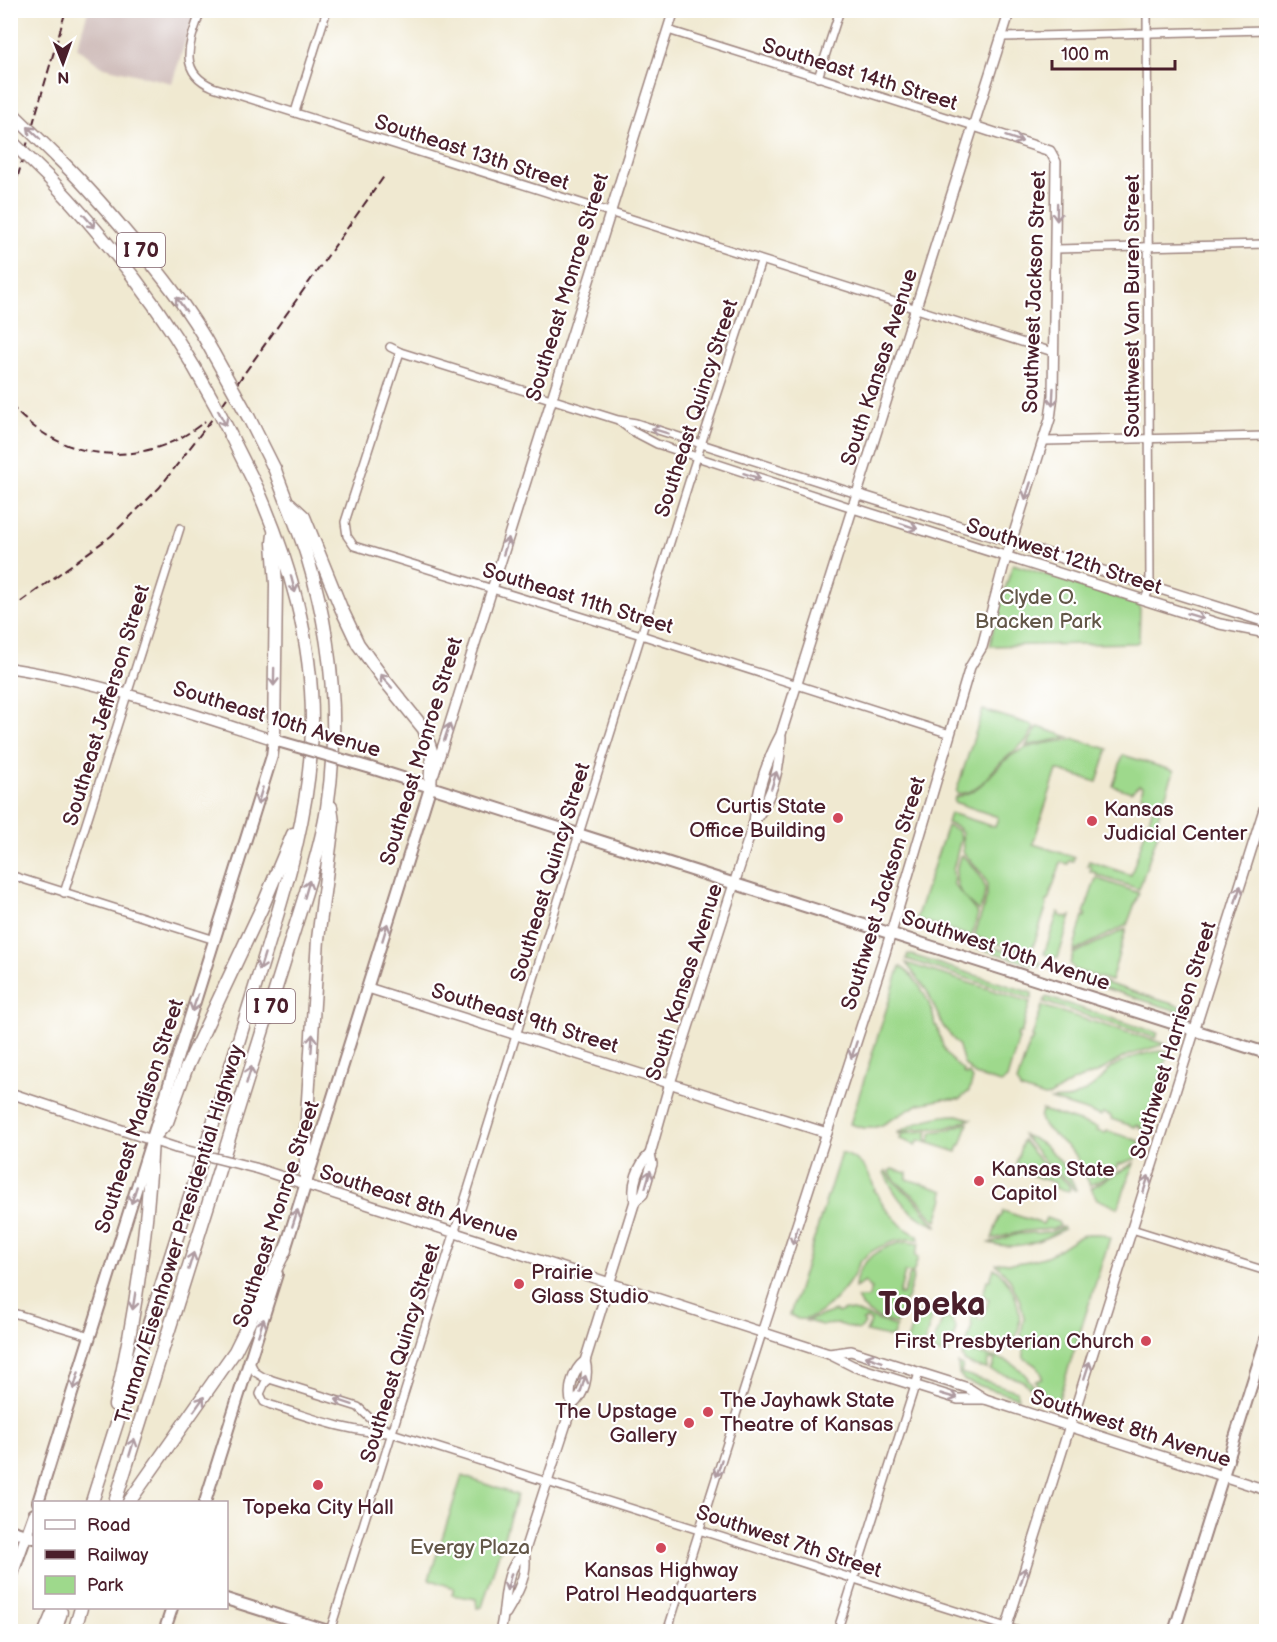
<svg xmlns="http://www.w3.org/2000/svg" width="1277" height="1642" font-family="'Balsamiq Sans',sans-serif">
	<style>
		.industrial { fill: #d1c0bd }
		.green { fill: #9ed98c; stroke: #747c5c; stroke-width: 1.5 }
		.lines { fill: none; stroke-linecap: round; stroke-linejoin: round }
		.street-casing { stroke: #9d847e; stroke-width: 10 }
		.secondary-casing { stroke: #9d847e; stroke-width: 12 }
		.primary-casing { stroke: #9d847e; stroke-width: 14 }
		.highway-casing { stroke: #9d847e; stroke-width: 15 }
		.street { stroke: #fff; stroke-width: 7 }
		.secondary { stroke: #fff; stroke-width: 9 }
		.primary { stroke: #fff; stroke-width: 10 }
		.highway { stroke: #fff; stroke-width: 12 }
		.rail { stroke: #4a1f2b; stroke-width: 2; stroke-dasharray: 9 4.5; stroke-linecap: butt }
		.secondary-bridge-casing { stroke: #9d847e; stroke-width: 12; stroke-linecap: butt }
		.primary-bridge-casing { stroke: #9d847e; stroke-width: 14; stroke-linecap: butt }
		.highway-bridge-casing { stroke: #9d847e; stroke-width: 15; stroke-linecap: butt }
		.secondary-bridge { stroke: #fff; stroke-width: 9 }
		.primary-bridge { stroke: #fff; stroke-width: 10 }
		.highway-bridge { stroke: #fff; stroke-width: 12 }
		.oneway { stroke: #ae9aa0 }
		.poi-dot { fill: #d1495b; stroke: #fff; stroke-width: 2 }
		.labels { text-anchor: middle; stroke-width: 4.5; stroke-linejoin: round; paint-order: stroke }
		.shield { fill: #fff; stroke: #80626b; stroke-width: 1.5 }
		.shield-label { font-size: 20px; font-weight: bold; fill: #4a1f2b }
		.street-label { font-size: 21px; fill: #4a1f2b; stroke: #fff }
		.park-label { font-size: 21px; fill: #635748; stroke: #fff }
		.poi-label { font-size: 21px; fill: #4a1f2b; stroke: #fff; text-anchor: start }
		.town-label { font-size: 33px; font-weight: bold; fill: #4a1f2b; stroke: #fff }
	</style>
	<rect width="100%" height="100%" fill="#fff"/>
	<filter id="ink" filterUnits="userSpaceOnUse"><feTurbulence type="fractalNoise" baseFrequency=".0167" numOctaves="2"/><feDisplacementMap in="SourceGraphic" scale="12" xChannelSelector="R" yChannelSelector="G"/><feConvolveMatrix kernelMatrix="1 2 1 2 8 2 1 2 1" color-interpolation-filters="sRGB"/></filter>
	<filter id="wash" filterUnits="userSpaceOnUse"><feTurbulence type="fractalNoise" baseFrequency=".008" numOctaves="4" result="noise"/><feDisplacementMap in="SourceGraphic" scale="24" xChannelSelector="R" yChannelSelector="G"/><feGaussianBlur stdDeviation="1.35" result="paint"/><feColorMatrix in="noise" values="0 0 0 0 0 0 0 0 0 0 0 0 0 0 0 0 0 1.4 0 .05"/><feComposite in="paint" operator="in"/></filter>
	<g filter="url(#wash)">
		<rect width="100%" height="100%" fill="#f0e9d1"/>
		<!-- industrial -->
		<polygon class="industrial" points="88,11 195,11 172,83 100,66 77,47"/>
		<!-- green -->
		<g class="green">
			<polygon points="1013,564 1137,604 1140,609 1139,641 1136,643 990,646 994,624"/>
			<polygon points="983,710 1032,725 1034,728 1027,740 998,765 982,783 969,792 958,794 956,792"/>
			<polygon points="1038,727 1069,737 1026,746"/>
			<path d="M1075,739L1108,749L1097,782L1057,770L1033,844L1074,857L1073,861H1069L1068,864L1061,862L1048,901H1046V904L1047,905L1032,950L1024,952L976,937L975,934L987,896V883L983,875L963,852L962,833L957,827L947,823L950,813L995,827L998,817L954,802L955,797C987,792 993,764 1019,751C1035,743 1058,742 1075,739Z"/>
			<polygon points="1123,755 1174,771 1154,829 1158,833 1139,889 1096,875 1097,873 1090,871 1091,867 1087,866 1089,861 1131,875 1155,801 1141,795 1143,786 1139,785 1131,792 1113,786"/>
			<polygon points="947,826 957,830 961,838 953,870 954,885 978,914 972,935 970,936 916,919"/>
			<path d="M962,855C980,873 993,885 979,911C957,894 951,882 960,856Z"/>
			<polygon points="1096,878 1139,893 1127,925 1073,952 1083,916 1085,917 1086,914 1084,913"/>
			<polygon points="1058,912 1060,913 1060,916 1068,918 1071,916 1058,958 1044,954"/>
			<polygon points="1126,929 1111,981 1075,970 1070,963 1073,954"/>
			<polygon points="941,931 1041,962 1040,967 939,936"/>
			<polygon points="908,954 1032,993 1032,999 906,959"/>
			<polygon points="906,963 1030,1002 1021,1034 1018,1033 1017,1037 1019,1038 1007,1079 1001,1083 975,1075 964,1064 959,1046 943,1026 927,991"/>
			<path d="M900,966C920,979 933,1007 935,1026H937C943,1049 944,1055 964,1071L963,1073L966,1075L968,1073L973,1079L969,1091L960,1099H944L919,1104L882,1125L873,1128H863L850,1124Z"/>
			<polygon points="1068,971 1182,1007 1181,1012 1066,976"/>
			<polygon points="1046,997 1158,1033 1156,1038 1044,1002"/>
			<polygon points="1042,1006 1165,1044 1126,1056 1097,1073 1074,1081 1050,1096 1045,1097 1020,1089 1017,1082 1030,1042 1032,1042 1034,1038 1032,1037"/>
			<path d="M1169,1051L1144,1130L1140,1128V1126L1136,1125L1135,1127L1111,1119V1116L1103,1113L1102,1116L1051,1100C1058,1098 1067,1101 1074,1097C1087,1092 1100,1082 1106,1073C1117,1059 1153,1050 1169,1051Z"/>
			<polygon points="1042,1110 1098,1128 1097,1131 1106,1133 1107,1131 1140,1141 1135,1159 1117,1165 1118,1167 1105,1178 1090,1185 1075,1154 1043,1125 1040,1118"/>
			<path d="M958,1115L971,1119L946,1128L913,1129L898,1134L897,1133C916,1122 936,1115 958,1115Z"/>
			<polygon points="965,1123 968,1123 961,1145 959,1145 957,1152 919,1140 916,1145 900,1139 901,1135 909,1132 928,1131 926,1140 929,1141 932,1132 948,1130"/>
			<path d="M1023,1135C1049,1143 1066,1165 1076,1190H1074L1068,1181L1046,1163Z"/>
			<polygon points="1023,1140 1039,1160 1067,1183 1070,1188 1069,1191 1055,1188 1056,1183 1016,1170 1018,1165 1016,1163"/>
			<path d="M841,1153C862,1159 868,1170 875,1189L874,1190L877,1193L884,1207L903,1227L918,1236L919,1240C900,1237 873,1246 860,1262C856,1267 855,1273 852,1278C843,1292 817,1323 798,1319C795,1318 793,1316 790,1315Z"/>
			<polygon points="1134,1163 1118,1208 1097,1199 1091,1188"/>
			<path d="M892,1169L907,1173V1179L944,1191L943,1197L944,1198L937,1221C929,1217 926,1209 921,1203C912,1191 895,1185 889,1171Z"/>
			<path d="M886,1171C893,1185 908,1191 918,1203C924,1210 928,1220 937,1225V1226C910,1217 895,1197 884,1172Z"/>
			<polygon points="1003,1211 1043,1224 1046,1218 1058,1222 1060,1226 1052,1229 1025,1231 992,1239 999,1217 1001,1217"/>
			<path d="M1063,1227L1064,1229C1040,1242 1016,1251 989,1243L1018,1234L1051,1232Z"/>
			<path d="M1087,1234H1101L1110,1238L1058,1401L1045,1397L1035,1381L1042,1379C1043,1368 1032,1363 1024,1358L1021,1334L1024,1318L1020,1301L1009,1278L996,1264C1003,1260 1007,1264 1013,1263C1020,1263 1037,1259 1044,1257C1060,1252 1069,1239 1087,1234Z"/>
			<path d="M907,1242L919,1244L915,1256L918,1258L913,1273L905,1272L899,1294L903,1295L910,1274L914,1276L907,1299L903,1303L896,1324C879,1319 865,1315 857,1298H868L872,1289L865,1282L855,1288C855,1262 883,1244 907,1242Z"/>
			<path d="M994,1268C1021,1285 1036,1350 990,1352C982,1352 974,1349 966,1347L972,1325L971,1320L980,1296L984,1298L977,1319L982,1320L989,1299L983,1295L987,1280H990Z"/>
			<polygon points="845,1310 857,1312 896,1327 893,1336 888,1337 866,1332 871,1322 867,1319 863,1321 865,1323 862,1328 858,1330 839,1324 822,1325 806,1321 835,1311 838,1313"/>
			<polygon points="923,1311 932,1315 925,1343 919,1347 908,1344 907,1341 915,1316"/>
			<polygon points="943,1318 951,1319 956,1329 949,1353 944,1355 935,1352 932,1346"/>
			<path d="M965,1350C1003,1362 1016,1354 1038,1394L1023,1381L990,1370L993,1367V1364L995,1361L994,1359L988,1360L987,1369L976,1367L964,1361L962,1357Z"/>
			<polygon points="958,1364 963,1366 961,1373 1017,1391 1019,1398 965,1381 959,1374"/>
			<polygon points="462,1476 517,1495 482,1607 477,1608 476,1599 452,1595 454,1588 429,1579"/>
		</g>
	</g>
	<g filter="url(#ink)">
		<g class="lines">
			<defs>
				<g id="street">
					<path d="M201,10C191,40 175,71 213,87L1053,352"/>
					<polyline points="668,30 974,126"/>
					<polyline points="1002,37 1266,30"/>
					<polyline points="818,78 840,10"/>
					<polyline points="295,112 327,10"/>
					<polyline points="1056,249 1266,244"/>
					<polyline points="390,347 400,352 618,420 636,423 857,494"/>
					<polyline points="400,352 345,522 347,536 354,546 641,635 950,734"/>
					<polyline points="620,422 632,431 657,444 853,508"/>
					<polyline points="1045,441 1266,436"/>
					<polyline points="1145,600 1150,586 1147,10"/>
					<polyline points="10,875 215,940"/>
					<polyline points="64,893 180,528"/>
					<polyline points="1132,1229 1266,1271"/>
					<polyline points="10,1312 90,1336"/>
					<polyline points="250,1362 255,1372 263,1377 358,1407 373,1421 392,1433 1022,1632"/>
					<path d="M270,1379L265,1383L260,1394L264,1402L271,1405C310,1417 351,1434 392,1433"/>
					<polyline points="330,1631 693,469 761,261"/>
					<polyline points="667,1632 762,1333"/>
					<polyline points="837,1632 919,1373"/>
				</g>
				<g id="secondary">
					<polyline points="857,494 1266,622"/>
					<polyline points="853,508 1220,624 1266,633"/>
					<path d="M10,668C101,682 187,712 274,740"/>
					<polyline points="434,774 674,10"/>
					<path d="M754,822C773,795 780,769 781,737"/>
					<polyline points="368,988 827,1133"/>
					<polyline points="10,1093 176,1148"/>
					<polyline points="255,1168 829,1354 853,1366 958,1399 985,1399"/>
					<path d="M635,1201L643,1194L652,1164L650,1154L670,1083L754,822C757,790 766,762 781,734L1010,10"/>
					<polyline points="762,1333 885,953 970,667 982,647 1003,568 1050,419 1053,395 1056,162 1050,151 974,126"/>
					<polyline points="829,1354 851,1351 968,1388 985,1399 1266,1490"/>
					<path d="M572,1405C584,1396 589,1375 585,1361"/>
					<path d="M506,1613C516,1596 529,1574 524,1553"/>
					<path d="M500,1632C507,1607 502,1570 524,1553L572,1405C567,1390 573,1370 585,1361L635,1201C631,1185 638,1165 650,1154"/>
					<polyline points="1005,1632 1266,803"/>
				</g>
				<g id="primary">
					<polyline points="371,768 1266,1053"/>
					<polyline points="283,1256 430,788"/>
					<polyline points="38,1502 272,756 274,740 281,742"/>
					<polyline points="205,1502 277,1274"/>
					<polyline points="10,1530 34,1538"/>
					<polyline points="10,1581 34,1514"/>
					<polyline points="226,1599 331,1632"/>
					<polyline points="164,1632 172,1608"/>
					<polyline points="1174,1632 1266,1339"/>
				</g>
				<g id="highway">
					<path d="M57,157C81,180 102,204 123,229C156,268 189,308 213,353"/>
					<path d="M49,178C104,236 153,297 194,367"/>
					<polyline points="290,504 304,517 341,608 358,644 382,677 424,729 432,754 430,788"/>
					<polyline points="274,534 273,543 276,584 274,740"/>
					<polyline points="306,1185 306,1132 318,939 333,823 331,807"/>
					<path d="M115,1405C135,1318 148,1228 152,1139L167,1122L186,1069L264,903L293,834"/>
					<path d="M92,1502C143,1339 198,1177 247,1013C276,917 312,822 312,720C312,639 290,564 258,490"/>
					<path d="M115,1502L306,892C314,864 323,837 327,808C340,723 332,638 307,556C298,527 285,499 275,470"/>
					<polyline points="129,1502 235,1351 285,1250"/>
					<polyline points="45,1632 55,1608"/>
					<polyline points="55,1632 61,1612"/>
					<polyline points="74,1632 81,1608"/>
				</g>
			</defs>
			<!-- street casing -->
			<use href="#street" class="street-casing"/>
			<!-- secondary casing -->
			<use href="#secondary" class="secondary-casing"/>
			<!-- primary casing -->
			<use href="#primary" class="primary-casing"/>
			<!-- highway casing -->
			<use href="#highway" class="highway-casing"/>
			<!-- street -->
			<use href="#street" class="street"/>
			<!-- secondary -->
			<use href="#secondary" class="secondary"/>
			<!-- primary -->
			<use href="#primary" class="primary"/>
			<!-- highway -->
			<use href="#highway" class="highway"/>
			<!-- rail -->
			<g class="rail">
				<polyline points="10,203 66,10"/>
				<path d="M10,404C59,463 146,471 205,421"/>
				<polyline points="10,610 111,536 160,487 212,419 385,175"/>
			</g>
			<defs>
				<polyline id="secondary-bridge" points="176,1148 255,1168"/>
				<polyline id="primary-bridge" points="281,742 371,768"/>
				<g id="highway-bridge">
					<polyline points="10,111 57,157"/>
					<polyline points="10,140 49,178"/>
					<polyline points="213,353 249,418 275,470"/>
					<polyline points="194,367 217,408 258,490"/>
				</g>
			</defs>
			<!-- secondary-bridge casing -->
			<use href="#secondary-bridge" class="secondary-bridge-casing"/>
			<!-- primary-bridge casing -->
			<use href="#primary-bridge" class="primary-bridge-casing"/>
			<!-- highway-bridge casing -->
			<use href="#highway-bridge" class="highway-bridge-casing"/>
			<!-- secondary-bridge -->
			<use href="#secondary-bridge" class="secondary-bridge"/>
			<!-- primary-bridge -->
			<use href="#primary-bridge" class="primary-bridge"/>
			<!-- highway-bridge -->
			<use href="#highway-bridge" class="highway-bridge"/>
		</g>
		<!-- one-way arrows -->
		<defs><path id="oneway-shaft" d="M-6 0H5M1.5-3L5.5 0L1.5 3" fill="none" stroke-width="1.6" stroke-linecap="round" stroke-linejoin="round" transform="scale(1.5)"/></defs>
		<g class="oneway">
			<use href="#oneway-shaft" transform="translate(34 133) rotate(-136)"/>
			<use href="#oneway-shaft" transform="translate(1014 139) rotate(18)"/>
			<use href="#oneway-shaft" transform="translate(1057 212) rotate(91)"/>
			<use href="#oneway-shaft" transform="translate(89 221) rotate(49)"/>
			<use href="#oneway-shaft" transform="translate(181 304) rotate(-126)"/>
			<use href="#oneway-shaft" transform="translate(1053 397) rotate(93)"/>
			<use href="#oneway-shaft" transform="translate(222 418) rotate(63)"/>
			<use href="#oneway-shaft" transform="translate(660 431) rotate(-163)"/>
			<use href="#oneway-shaft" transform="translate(752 476) rotate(18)"/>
			<use href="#oneway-shaft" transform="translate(1028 491) rotate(108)"/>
			<use href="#oneway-shaft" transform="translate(909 526) rotate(18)"/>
			<use href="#oneway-shaft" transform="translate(506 546) rotate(-72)"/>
			<use href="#oneway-shaft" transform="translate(293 584) rotate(75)"/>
			<use href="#oneway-shaft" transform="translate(1195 616) rotate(17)"/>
			<use href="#oneway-shaft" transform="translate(274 677) rotate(91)"/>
			<use href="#oneway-shaft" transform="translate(386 681) rotate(-132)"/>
			<use href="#oneway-shaft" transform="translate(447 732) rotate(-72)"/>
			<use href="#oneway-shaft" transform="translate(774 780) rotate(-73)"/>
			<use href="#oneway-shaft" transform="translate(260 796) rotate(107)"/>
			<use href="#oneway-shaft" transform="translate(307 889) rotate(-74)"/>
			<use href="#oneway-shaft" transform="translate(1238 894) rotate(-72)"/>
			<use href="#oneway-shaft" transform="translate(385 932) rotate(-73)"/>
			<use href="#oneway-shaft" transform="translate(262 962) rotate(107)"/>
			<use href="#oneway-shaft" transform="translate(195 1003) rotate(108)"/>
			<use href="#oneway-shaft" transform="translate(312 1043) rotate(-86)"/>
			<use href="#oneway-shaft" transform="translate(854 1050) rotate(108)"/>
			<use href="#oneway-shaft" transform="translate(249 1075) rotate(-73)"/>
			<use href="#oneway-shaft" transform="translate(648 1179) rotate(-74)"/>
			<use href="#oneway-shaft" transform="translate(1146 1184) rotate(-72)"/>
			<use href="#oneway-shaft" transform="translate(134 1195) rotate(108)"/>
			<use href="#oneway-shaft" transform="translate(295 1218) rotate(-72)"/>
			<use href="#oneway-shaft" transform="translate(795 1236) rotate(107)"/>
			<use href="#oneway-shaft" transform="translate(191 1261) rotate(-73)"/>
			<use href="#oneway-shaft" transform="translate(134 1301) rotate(99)"/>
			<use href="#oneway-shaft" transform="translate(261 1327) rotate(-72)"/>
			<use href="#oneway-shaft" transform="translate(874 1359) rotate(-162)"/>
			<use href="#oneway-shaft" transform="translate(1087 1370) rotate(-72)"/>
			<use href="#oneway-shaft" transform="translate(76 1381) rotate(107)"/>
			<use href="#oneway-shaft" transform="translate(583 1384) rotate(-73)"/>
			<use href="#oneway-shaft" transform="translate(949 1396) rotate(16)"/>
			<use href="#oneway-shaft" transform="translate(344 1402) rotate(-162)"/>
			<use href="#oneway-shaft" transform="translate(199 1404) rotate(-55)"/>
			<use href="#oneway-shaft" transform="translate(132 1447) rotate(-73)"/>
			<use href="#oneway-shaft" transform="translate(719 1468) rotate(107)"/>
			<use href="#oneway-shaft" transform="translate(1023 1576) rotate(-73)"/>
			<use href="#oneway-shaft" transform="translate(509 1582) rotate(105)"/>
		</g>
	</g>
	<!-- markers -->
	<g class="poi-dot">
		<circle cx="838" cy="818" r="6"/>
		<circle cx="1092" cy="821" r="6"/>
		<circle cx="979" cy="1181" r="6"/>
		<circle cx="519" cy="1284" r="6"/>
		<circle cx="1146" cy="1341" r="6"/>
		<circle cx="708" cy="1412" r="6"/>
		<circle cx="689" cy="1423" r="6"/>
		<circle cx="318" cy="1485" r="6"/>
		<circle cx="661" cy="1548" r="6"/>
	</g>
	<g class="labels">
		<!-- shield labels -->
		<g class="shield">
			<rect x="117" y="233" width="48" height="34" rx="4.5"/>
			<rect x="247" y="989" width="48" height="34" rx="4.5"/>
		</g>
		<g class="shield-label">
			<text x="141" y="257">I 70</text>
			<text x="271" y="1013">I 70</text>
		</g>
		<!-- street labels -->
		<g class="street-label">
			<text transform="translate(860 74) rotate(17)" y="7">Southeast 14th Street</text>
			<text transform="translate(472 152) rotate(18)" y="7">Southeast 13th Street</text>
			<text transform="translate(567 287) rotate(-73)" y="7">Southeast Monroe Street</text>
			<text transform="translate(1034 292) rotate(-88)" y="7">Southwest Jackson Street</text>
			<text transform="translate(1132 306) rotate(-90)" y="7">Southwest Van Buren Street</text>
			<text transform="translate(879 367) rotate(-72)" y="7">South Kansas Avenue</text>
			<text transform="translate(696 408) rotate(-72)" y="7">Southeast Quincy Street</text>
			<text transform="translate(1064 556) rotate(18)" y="7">Southwest 12th Street</text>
			<text transform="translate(578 598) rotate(17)" y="7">Southeast 11th Street</text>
			<text transform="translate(106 705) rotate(-73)" y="7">Southeast Jefferson Street</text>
			<text transform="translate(277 719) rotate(17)" y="7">Southeast 10th Avenue</text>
			<text transform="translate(421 751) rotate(-73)" y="7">Southeast Monroe Street</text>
			<text transform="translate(550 872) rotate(-73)" y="7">Southeast Quincy Street</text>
			<text transform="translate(883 893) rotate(-73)" y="7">Southwest Jackson Street</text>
			<text transform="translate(1006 950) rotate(18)" y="7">Southwest 10th Avenue</text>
			<text transform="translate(684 982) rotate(-72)" y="7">South Kansas Avenue</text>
			<text transform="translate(525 1018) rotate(17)" y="7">Southeast 9th Street</text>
			<text transform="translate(1173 1040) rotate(-73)" y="7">Southwest Harrison Street</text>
			<text transform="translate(139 1116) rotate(-72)" y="7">Southeast Madison Street</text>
			<text transform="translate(419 1203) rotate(18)" y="7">Southeast 8th Avenue</text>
			<text transform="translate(276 1214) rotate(-72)" y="7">Southeast Monroe Street</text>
			<text transform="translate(179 1234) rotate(-73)" y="7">Truman/Eisenhower Presidential Highway</text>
			<text transform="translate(400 1353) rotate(-73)" y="7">Southeast Quincy Street</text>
			<text transform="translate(1131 1428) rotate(18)" y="7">Southwest 8th Avenue</text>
			<text transform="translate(789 1541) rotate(18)" y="7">Southwest 7th Street</text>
		</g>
		<!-- park labels -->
		<g class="park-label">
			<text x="1038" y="604">Clyde O.<tspan x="1038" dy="24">Bracken Park</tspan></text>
			<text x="470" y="1554">Evergy Plaza</text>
		</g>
		<!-- poi labels -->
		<g class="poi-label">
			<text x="826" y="813" text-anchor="end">Curtis State<tspan x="826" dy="24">Office Building</tspan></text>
			<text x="1104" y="816">Kansas<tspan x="1104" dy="24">Judicial Center</tspan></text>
			<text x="991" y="1176">Kansas State<tspan x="991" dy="24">Capitol</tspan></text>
			<text x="531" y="1279">Prairie<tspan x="531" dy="24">Glass Studio</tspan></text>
			<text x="1134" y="1348" text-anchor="end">First Presbyterian Church</text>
			<text x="720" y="1407">The Jayhawk State<tspan x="720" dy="24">Theatre of Kansas</tspan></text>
			<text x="677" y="1418" text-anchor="end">The Upstage<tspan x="677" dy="24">Gallery</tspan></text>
			<text x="318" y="1514" text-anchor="middle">Topeka City Hall</text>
			<text x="661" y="1577" text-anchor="middle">Kansas Highway<tspan x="661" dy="24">Patrol Headquarters</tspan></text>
		</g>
		<!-- town labels -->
		<g class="town-label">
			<text x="932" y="1315">Topeka</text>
		</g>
	</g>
	<!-- margin -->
	<rect width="1277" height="1642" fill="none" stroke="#fff" stroke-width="36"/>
	<!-- legend -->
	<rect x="33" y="1501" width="195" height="108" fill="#ffffff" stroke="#b7a5aa" stroke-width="1.5"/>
	<rect x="45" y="1520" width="30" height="9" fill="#ffffff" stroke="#b7a5aa" stroke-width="1.5"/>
	<text x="87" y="1531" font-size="18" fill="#4a1f2b">Road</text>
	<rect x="45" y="1550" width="30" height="9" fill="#4a1f2b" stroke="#b7a5aa" stroke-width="1.5"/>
	<text x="87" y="1561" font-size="18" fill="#4a1f2b">Railway</text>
	<rect x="45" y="1576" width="30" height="18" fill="#9ed98c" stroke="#b7a5aa" stroke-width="1.5"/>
	<text x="87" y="1591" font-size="18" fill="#4a1f2b">Park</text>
	<!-- north arrow -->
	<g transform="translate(63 63) rotate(179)" stroke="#ffffff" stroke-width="4.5" paint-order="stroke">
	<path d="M0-4.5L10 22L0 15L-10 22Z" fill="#4a1f2b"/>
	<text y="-9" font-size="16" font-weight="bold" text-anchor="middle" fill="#4a1f2b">N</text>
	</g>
	<!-- scale -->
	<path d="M1052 60v9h123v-9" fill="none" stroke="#4a1f2b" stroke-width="3"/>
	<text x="1061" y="60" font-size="18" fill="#4a1f2b" stroke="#ffffff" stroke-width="4.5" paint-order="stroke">100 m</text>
</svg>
